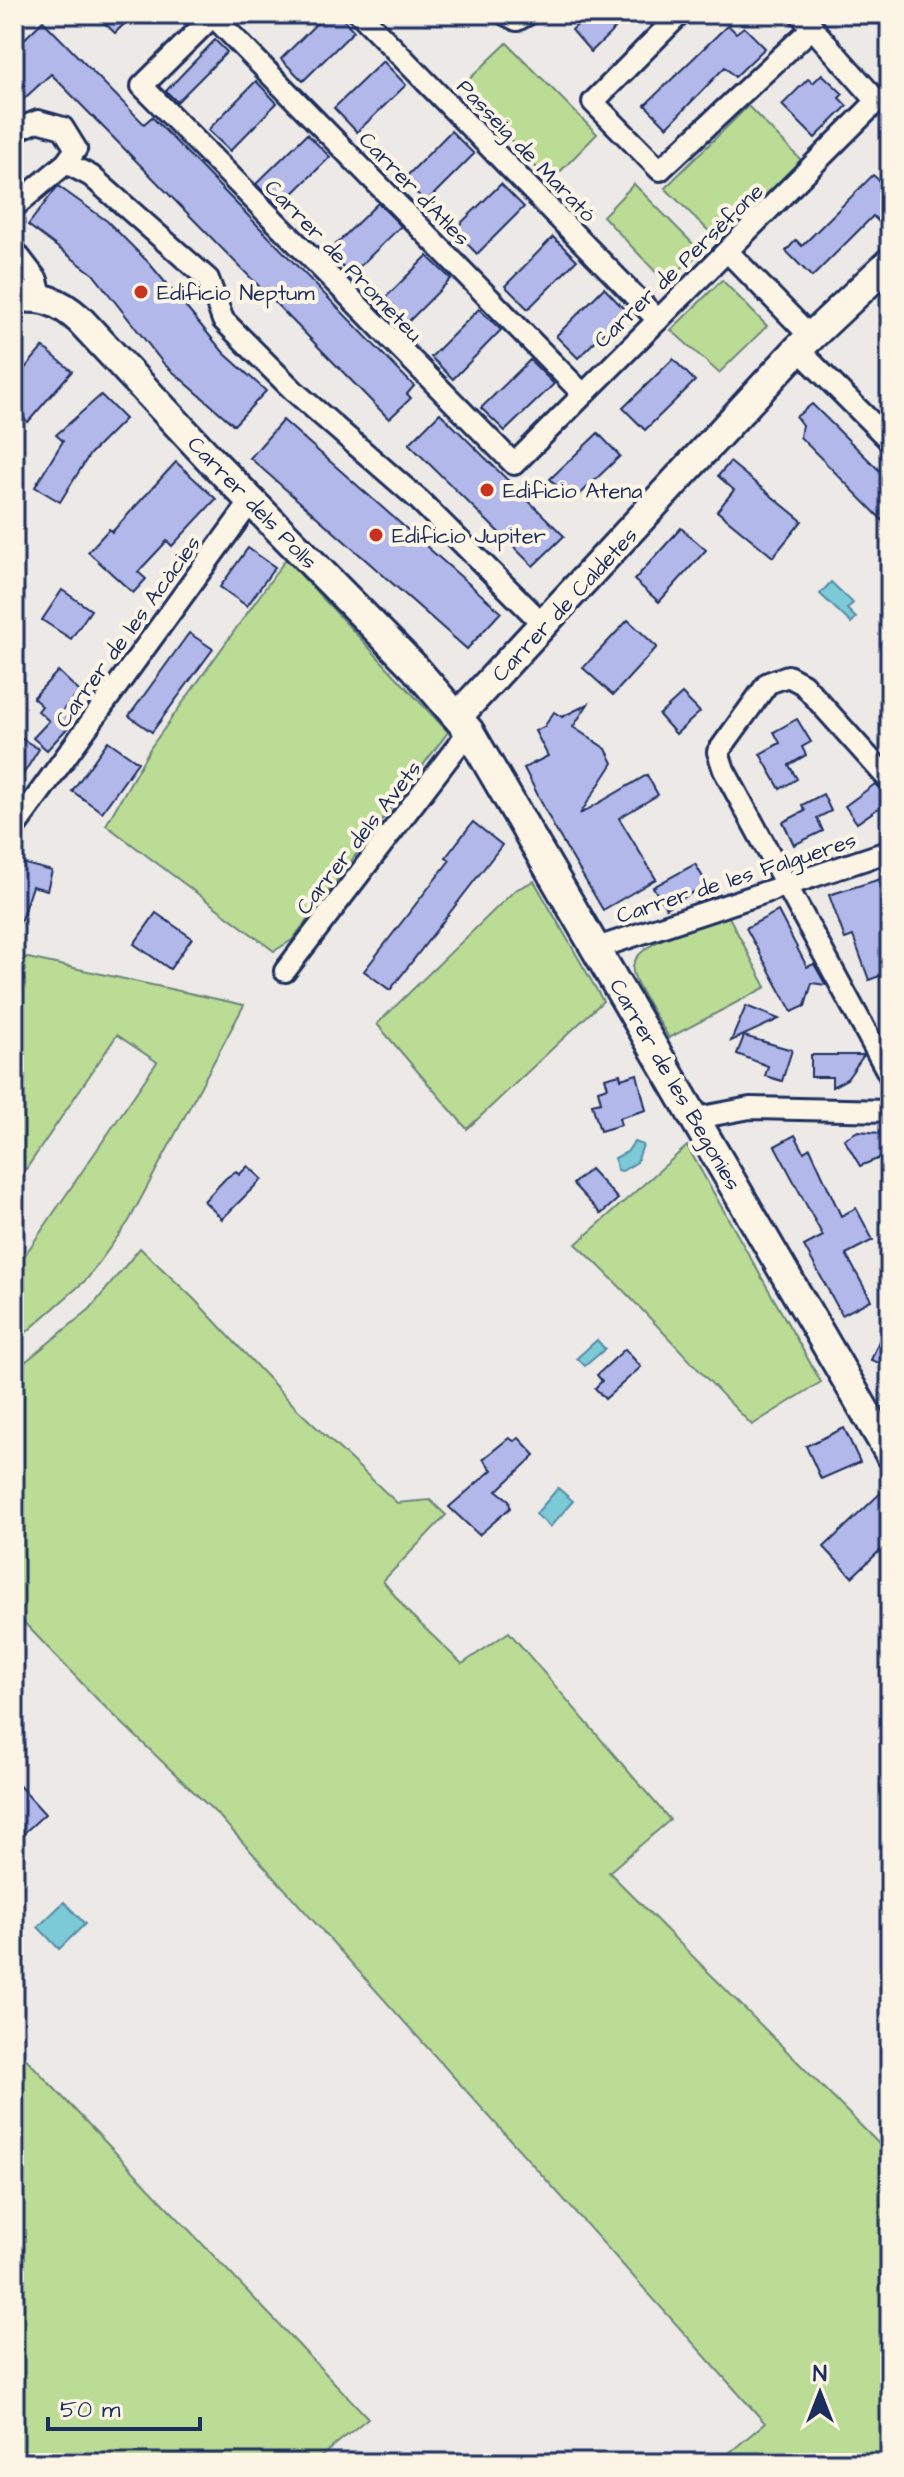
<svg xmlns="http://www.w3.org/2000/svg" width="904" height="2477" font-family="'Architects Daughter',sans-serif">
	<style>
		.green { fill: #bbdc95; stroke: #6b867a; stroke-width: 2 }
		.water { fill: #7bcad7; stroke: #558ca7; stroke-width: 2 }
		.building { fill: #b2b9ea; stroke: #1b2f5e; stroke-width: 2 }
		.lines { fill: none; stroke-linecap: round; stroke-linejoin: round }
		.street-casing { stroke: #1b2f5e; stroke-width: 26 }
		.secondary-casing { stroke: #1b2f5e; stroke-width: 34 }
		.street { stroke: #fcf5e5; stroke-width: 20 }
		.secondary { stroke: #fcf5e5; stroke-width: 28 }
		.poi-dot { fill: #c8321e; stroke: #fcf5e5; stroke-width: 3 }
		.labels { text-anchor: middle; stroke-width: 8; stroke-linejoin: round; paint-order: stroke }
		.street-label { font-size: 22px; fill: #1b2f5e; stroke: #fcf5e5 }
		.poi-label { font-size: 22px; fill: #1b2f5e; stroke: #fcf5e5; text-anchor: start }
	</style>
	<rect width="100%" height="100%" fill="#ede9e6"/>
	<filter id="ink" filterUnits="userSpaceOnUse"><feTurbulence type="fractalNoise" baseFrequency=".0125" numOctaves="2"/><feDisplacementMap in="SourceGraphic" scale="16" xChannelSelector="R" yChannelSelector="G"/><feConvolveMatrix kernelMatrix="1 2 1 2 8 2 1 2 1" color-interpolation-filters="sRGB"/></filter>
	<g filter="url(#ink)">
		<!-- green -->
		<g class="green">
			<polygon points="507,43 597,134 550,182 461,87"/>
			<polygon points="748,106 801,160 719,241 665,188"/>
			<polygon points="634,184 701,252 665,282 603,216"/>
			<polygon points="722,280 767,326 719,373 671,330"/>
			<polygon points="286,559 448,732 292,940 274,951 106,825 151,747"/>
			<polygon points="534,881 603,1001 467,1129 377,1024 515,890"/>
			<path d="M729,917L766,987L669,1038C660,1022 636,988 633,972C628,941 706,925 729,917Z"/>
			<polygon points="14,955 244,1005 129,1221 87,1279 14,1343 14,1271 157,1062 117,1035 14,1187"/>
			<path d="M687,1146L821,1382L752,1425C692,1366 638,1301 576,1244Z"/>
			<polygon points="140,1248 194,1299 298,1410 397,1503 430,1500 446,1515 383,1581 408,1612 462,1664 509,1632 670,1820 609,1872 890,2155 890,2463 717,2463 765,2423 220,1817 98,1700 14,1612 14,1371 90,1309"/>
			<polygon points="14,2046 368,2418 313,2463 14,2463"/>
		</g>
		<!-- water -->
		<g class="water">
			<polygon points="831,582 853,603 847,609 856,618 851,623 820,594"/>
			<polygon points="634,1142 643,1145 637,1162 622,1171 617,1170 615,1158 627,1152"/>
			<polygon points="597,1340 605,1349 585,1366 577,1358"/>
			<polygon points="558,1488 573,1501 550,1527 536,1514"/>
			<polygon points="64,1902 85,1924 59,1949 38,1927"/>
		</g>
		<!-- building -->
		<g class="building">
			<polygon points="95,14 134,14 115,33"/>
			<polygon points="326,14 338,14 354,31 303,81 281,59"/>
			<polygon points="568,14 630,14 591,52 572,30 578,24"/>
			<polygon points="43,21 144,124 152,117 414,386 407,394 411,398 389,419 51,74 14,108 14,49"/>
			<polygon points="728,25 736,33 744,27 765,48 735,77 725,67 667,127 645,105"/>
			<polygon points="215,40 227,52 177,102 166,91"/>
			<polygon points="383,61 406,85 357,132 334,108"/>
			<polygon points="822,74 843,94 839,98 847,106 815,138 782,105 808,79 813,83"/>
			<polygon points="256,81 277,103 230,151 208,130"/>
			<polygon points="451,131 474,154 426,202 403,180"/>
			<polygon points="307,134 330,157 279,207 256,184"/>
			<polygon points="890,174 890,213 880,223 873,216 812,277 786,251 796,240 802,246 873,175 882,183"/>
			<polygon points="501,184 524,207 477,254 454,230"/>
			<polygon points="58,186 107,221 149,263 224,353 266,391 234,425 164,364 93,274 28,225"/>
			<polygon points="378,203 401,226 351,275 328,252"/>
			<polygon points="553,237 577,260 528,309 505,286"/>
			<polygon points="427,256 451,279 403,327 380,303"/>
			<polygon points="604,288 626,311 578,358 556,336"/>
			<polygon points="479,309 501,330 453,379 431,357"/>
			<polygon points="43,347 72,371 28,422 14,410 22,398 14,391 14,381"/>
			<polygon points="673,359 695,381 645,430 623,408"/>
			<polygon points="530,360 554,384 505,431 481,408"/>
			<polygon points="101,395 125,419 90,454 60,502 35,487 63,441 56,435"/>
			<polygon points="812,404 890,481 890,528 800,437 802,425 796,417"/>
			<polygon points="440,413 564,536 533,566 409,444"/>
			<polygon points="283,420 501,612 467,649 250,458"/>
			<polygon points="598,433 620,456 572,502 550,479"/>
			<polygon points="176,462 216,499 172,546 167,541 138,572 146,579 133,593 88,552 109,529 112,532"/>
			<polygon points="730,462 802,521 773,557 717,511 734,490 718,476"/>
			<polygon points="681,528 706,550 659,602 634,580"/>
			<polygon points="248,548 275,567 247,606 220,587"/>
			<polygon points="62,590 91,610 71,639 42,620"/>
			<polygon points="628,620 657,647 613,695 583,668"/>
			<polygon points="189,633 213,649 152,732 129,716"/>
			<polygon points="58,671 80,692 61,712 73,722 47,750 33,738 49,721 38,711 42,706 33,698"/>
			<polygon points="682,694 700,712 676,734 659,715"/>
			<polygon points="588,704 573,727 606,749 613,763 580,814 647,775 658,795 619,818 656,879 603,910 554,827 524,768 548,756 535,731 544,727 554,712 562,717"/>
			<polygon points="797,719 811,742 802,747 806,755 789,765 797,779 780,789 760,754 780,743 774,732"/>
			<polygon points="14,734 39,749 14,789"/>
			<polygon points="108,741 138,762 102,812 72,791"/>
			<polygon points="875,784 890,800 857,823 845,806"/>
			<polygon points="823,794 831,811 817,818 823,831 794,845 783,822 805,811 802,805"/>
			<polygon points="473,822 502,845 390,990 364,971 450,860 446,857"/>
			<polygon points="14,861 52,871 47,890 32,886 17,932"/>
			<polygon points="695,864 707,884 666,908 653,887"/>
			<polygon points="890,876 890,972 869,980 853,936 845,939 829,895"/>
			<polygon points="778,911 807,967 814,964 826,985 812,983 805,1006 792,1012 746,928"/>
			<polygon points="156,913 192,938 170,969 134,944"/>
			<polygon points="746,1006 779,1019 731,1041"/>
			<polygon points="744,1036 792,1050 782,1081 765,1076 768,1066 737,1054"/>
			<polygon points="811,1055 864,1055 847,1079 832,1087 832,1077 811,1077"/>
			<polygon points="620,1074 621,1079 637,1074 646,1110 619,1118 621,1125 600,1131 592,1104 601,1102 598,1090 608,1087 605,1078"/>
			<polygon points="858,1131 890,1134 890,1154 860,1166 844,1139"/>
			<polygon points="795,1135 804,1152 810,1148 841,1216 856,1208 873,1240 846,1254 871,1300 842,1315 804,1246 823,1236 775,1146"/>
			<polygon points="248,1166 262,1179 222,1219 204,1201 226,1178 236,1171 239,1175"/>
			<polygon points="590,1169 618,1199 601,1214 573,1184"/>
			<polygon points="890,1315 890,1367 871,1360"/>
			<polygon points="625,1349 641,1367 605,1399 595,1388 602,1381 597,1375"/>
			<polygon points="844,1428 860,1462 821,1479 806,1446"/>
			<polygon points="509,1438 514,1441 519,1438 535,1455 497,1491 509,1500 510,1508 479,1535 449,1507 492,1470 483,1459"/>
			<polygon points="890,1484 890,1541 852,1577 824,1547"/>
			<polygon points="14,1780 45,1814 14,1842"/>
		</g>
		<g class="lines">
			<defs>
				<g id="street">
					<polyline points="215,14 142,86 514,464 877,101 800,14"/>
					<polyline points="360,14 658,320"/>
					<polyline points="505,14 517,20 528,14"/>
					<polyline points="680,14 593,102 660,170 813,27"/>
					<polyline points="213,16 582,393"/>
					<polyline points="14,131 38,121 63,128 76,149 66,163 14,207"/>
					<polyline points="66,163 91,176 208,279 223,320 294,391 419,500 545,626"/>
					<polyline points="14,250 37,280 41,297"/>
					<polyline points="728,252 811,337"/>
					<polyline points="798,349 890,441"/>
					<polyline points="890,781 803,684 788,676 768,683 718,752 724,770 890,1076"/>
					<polyline points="14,828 252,500"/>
					<polyline points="597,948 890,851"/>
					<polyline points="285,971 469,731"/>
					<polyline points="697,1118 750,1108 890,1111"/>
				</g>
				<g id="secondary">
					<path d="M14,298C43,296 58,300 80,320L211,460L414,667L469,731L890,1454"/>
					<polyline points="458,716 798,349 890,262"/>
				</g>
			</defs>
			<!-- street casing -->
			<use href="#street" class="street-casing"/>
			<!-- secondary casing -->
			<use href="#secondary" class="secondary-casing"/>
			<!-- street -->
			<use href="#street" class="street"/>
			<!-- secondary -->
			<use href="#secondary" class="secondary"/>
		</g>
	</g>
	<!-- markers -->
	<g class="poi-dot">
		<circle cx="141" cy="292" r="8"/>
		<circle cx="487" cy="490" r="8"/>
		<circle cx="376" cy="535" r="8"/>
	</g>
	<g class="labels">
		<!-- street labels -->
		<g class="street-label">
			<text transform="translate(527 150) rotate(46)" y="8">Passeig de Marató</text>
			<text transform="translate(415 188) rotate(46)" y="8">Carrer d'Atles</text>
			<text transform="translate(344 260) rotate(46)" y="8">Carrer de Prometeu</text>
			<text transform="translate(678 265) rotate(-44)" y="8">Carrer de Persèfone</text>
			<text transform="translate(253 502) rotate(46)" y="8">Carrer dels Polls</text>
			<text transform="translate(564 604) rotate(-47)" y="8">Carrer de Caldetes</text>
			<text transform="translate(127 631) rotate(-54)" y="8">Carrer de les Acàcies</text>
			<text transform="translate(358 837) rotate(-52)" y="8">Carrer dels Avets</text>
			<text transform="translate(736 877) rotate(-18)" y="8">Carrer de les Falgueres</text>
			<text transform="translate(676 1084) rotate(60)" y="8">Carrer de les Begonies</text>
		</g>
		<!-- poi labels -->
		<g class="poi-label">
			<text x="157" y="300">Edificio Neptum</text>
			<text x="503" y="498">Edificio Atena</text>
			<text x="392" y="543">Edificio Jupiter</text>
		</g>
	</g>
	<!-- margin -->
	<rect width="904" height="2477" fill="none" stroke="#fcf5e5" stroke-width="48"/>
	<rect x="24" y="24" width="856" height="2429" fill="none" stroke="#1b2f5e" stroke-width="3" filter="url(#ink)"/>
	<!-- north arrow -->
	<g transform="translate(820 2393)" stroke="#fcf5e5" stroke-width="6" paint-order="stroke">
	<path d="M0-6L14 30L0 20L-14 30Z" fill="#1b2f5e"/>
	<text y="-12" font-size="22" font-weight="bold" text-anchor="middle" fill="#1b2f5e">N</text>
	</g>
	<!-- scale -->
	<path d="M48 2417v12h152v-12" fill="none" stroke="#1b2f5e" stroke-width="4"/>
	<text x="60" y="2417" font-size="24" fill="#1b2f5e" stroke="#fcf5e5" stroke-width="6" paint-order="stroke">50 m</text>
</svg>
